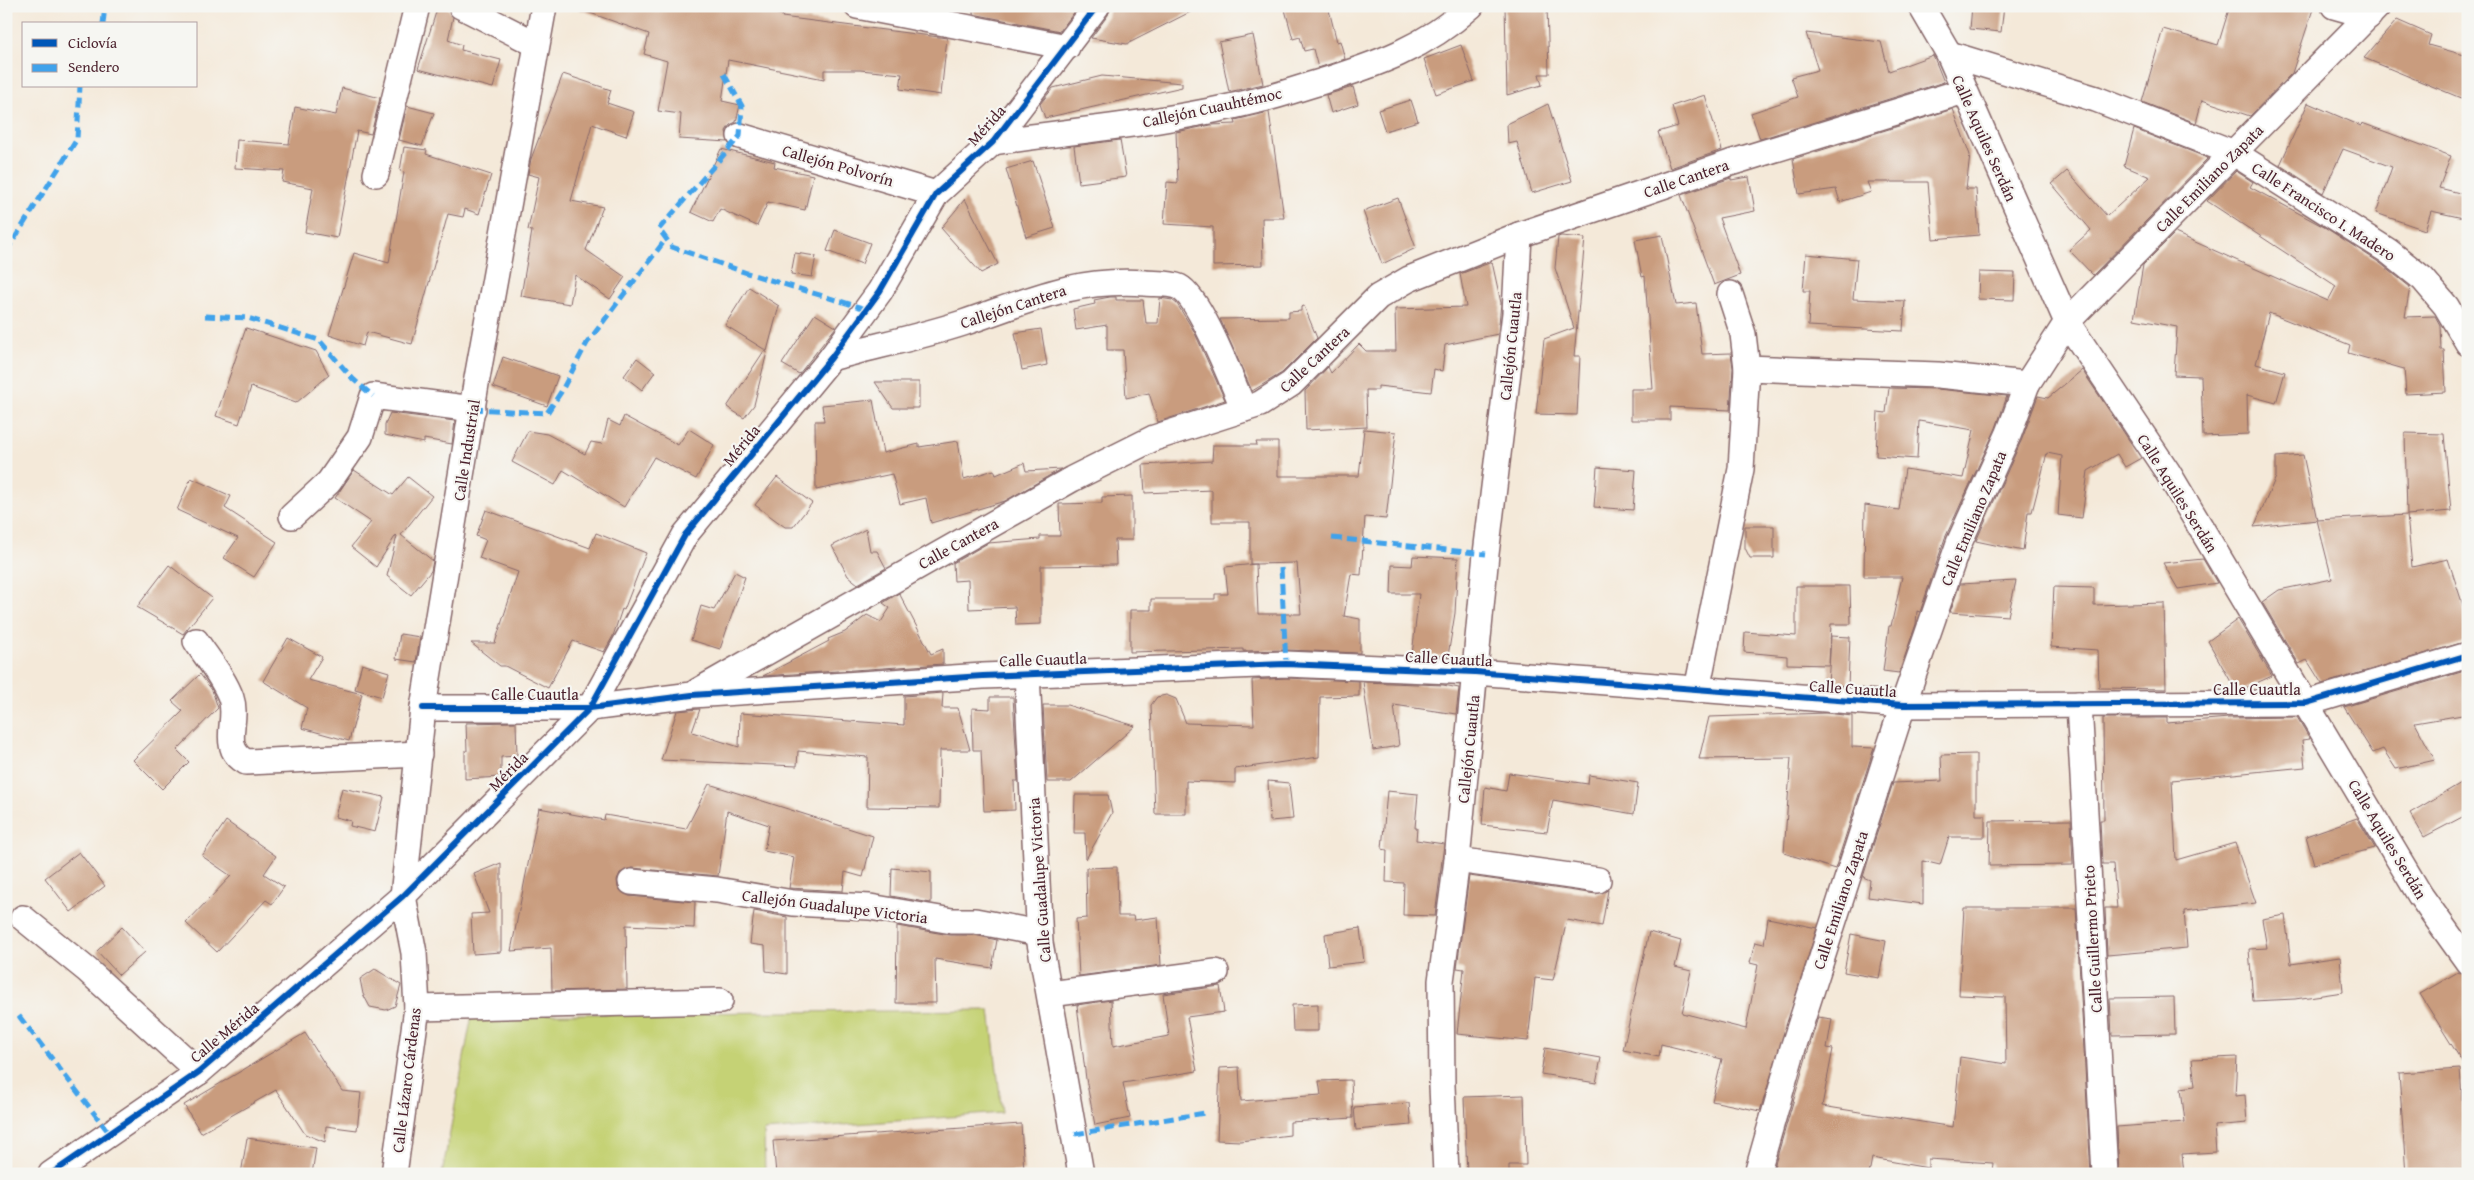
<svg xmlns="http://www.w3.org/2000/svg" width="2474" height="1180" font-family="'Gentium Book Plus',serif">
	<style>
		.green { fill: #c5d274; stroke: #887850 }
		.building { fill: #c99c7e; fill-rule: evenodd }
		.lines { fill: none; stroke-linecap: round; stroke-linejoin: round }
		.street-casing { stroke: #866668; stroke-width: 28 }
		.street { stroke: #fff; stroke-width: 25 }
		.quiet { stroke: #40a2eb; stroke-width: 5; stroke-dasharray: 10 5; stroke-linecap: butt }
		.cycleway-casing { stroke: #f6f6f2; stroke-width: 9 }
		.cycleway { stroke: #0057b8; stroke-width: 6 }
		.labels { text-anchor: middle; stroke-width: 4.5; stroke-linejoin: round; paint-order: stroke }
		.street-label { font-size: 16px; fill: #4a1f2b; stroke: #f6f6f2 }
	</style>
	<rect width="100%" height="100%" fill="#f6f6f2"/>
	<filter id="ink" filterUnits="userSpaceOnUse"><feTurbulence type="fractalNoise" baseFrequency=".02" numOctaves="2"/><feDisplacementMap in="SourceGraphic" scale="10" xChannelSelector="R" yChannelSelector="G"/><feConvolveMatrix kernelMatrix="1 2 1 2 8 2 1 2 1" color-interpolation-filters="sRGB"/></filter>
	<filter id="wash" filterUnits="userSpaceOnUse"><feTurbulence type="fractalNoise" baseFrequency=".0096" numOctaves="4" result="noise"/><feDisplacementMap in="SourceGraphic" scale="20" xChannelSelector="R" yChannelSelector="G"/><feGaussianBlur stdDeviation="1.12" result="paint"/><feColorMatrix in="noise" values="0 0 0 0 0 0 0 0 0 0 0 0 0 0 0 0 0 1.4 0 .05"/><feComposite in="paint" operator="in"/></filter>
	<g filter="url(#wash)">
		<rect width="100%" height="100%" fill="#f4e9d9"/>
		<!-- green -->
		<polygon class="green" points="990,1010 1002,1113 764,1131 765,1174 442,1174 472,1015"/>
		<g id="blocks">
			<!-- building -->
			<g class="building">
				<polygon points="438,6 447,6 453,17 448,40 462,45 461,50 501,60 493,88 418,69"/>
				<polygon points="580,6 743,6 783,15 782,17 947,38 941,95 900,89 902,74 860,70 824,70 824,79 728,60 722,101 740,105 736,122 730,125 726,131 728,142 679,139 681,114 658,111 667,61 644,54 649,34 579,9"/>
				<polygon points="973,6 1079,6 1060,31 973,14"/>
				<polygon points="1111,6 1202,6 1127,44 1091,38 1108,15"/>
				<polygon points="1284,6 1328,6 1337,42 1340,41 1345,59 1318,68 1313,49 1304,51 1300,37 1293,39"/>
				<polygon points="1505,6 1547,6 1549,74 1539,74 1542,85 1507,95"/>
				<polygon points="1972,6 2004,6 2001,32 1970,29"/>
				<polygon points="2230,6 2314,6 2292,73 2250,116 2202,100 2196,123 2142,102 2163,29 2218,45"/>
				<polygon points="2397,20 2431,35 2428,45 2468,56 2468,101 2364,58"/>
				<polygon points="1806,33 1881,42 1889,71 1933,55 1944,82 1760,139 1751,113 1798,97 1791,77 1818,70"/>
				<polygon points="1253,35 1263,84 1229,92 1219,42"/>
				<polygon points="1461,45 1474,81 1436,94 1424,59"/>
				<polygon points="563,74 611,90 607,103 634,112 626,136 592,124 571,201 603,207 586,250 625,277 610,299 575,275 570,304 521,296 532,231 528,230 539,177 528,174 531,159"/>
				<polygon points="1102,76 1182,83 1182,87 1045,118 1040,104 1053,88"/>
				<polygon points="1353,87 1358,104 1331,113 1326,95"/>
				<polygon points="342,88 380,98 371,134 357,131 337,238 305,232 313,188 282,182 284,171 235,168 237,140 289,144 295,107 336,115"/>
				<polygon points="1705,95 1722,150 1670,168 1658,132 1678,126 1672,106"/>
				<polygon points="1411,100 1418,121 1385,131 1378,110"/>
				<polygon points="2308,103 2361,126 2362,123 2451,156 2439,188 2468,195 2468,219 2431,211 2425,230 2376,213 2392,167 2343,149 2323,193 2280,165"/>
				<polygon points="1548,104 1572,181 1532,193 1517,142 1508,144 1507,124"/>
				<polygon points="407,106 434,113 422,146 399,140"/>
				<polygon points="1953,109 1970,155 1966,189 1976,189 1979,235 1933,239 1928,182 1867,182 1871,192 1840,202 1836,189 1799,194 1793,159"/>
				<polygon points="1269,112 1284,218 1262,218 1263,265 1213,266 1213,227 1164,224 1167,182 1178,183 1176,132 1211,125 1236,124 1235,120"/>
				<polygon points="2134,129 2208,158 2093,275 2069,250 2091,230 2052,184 2067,171 2107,216 2150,177 2124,166"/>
				<polygon points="1120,140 1126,177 1079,183 1074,146"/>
				<polygon points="404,147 427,150 426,154 491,175 479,214 465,209 463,217 448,214 412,344 367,332 363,346 329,335 354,253 389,263 404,172 400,171"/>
				<polygon points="721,149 775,162 774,167 813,175 805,210 768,202 757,226 720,209 713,222 691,212"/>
				<polygon points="1033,161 1055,228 1026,237 1006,169"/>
				<polygon points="2236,171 2253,182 2250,187 2326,228 2380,263 2410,287 2405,317 2435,316 2440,325 2441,350 2444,350 2446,392 2406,394 2404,369 2348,353 2350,345 2269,313 2256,364 2285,372 2276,403 2247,395 2248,434 2203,436 2201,376 2174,375 2177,327 2134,319 2143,265 2175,233 2328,301 2336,286 2207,201"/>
				<polygon points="1749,177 1755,211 1719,218 1740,275 1714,285 1681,195 1731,178 1731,180"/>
				<polygon points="1398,198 1416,248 1382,264 1363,211"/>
				<polygon points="965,199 998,264 981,273 941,228"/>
				<polygon points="835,230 870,243 862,264 827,251"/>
				<polygon points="1662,235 1676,305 1696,303 1702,354 1731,353 1733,368 1730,410 1670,407 1670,420 1631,420 1631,389 1653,389 1645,276 1642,277 1635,240"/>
				<polygon points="1561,236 1585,238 1574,356 1580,356 1577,415 1536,414 1544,339 1574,328 1555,268 1558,237"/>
				<polygon points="795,253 816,256 812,277 791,274"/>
				<polygon points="1806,254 1857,259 1853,299 1905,301 1903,331 1808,326 1810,291 1803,291"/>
				<polygon points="1492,262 1501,303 1498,334 1445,345 1442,371 1434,369 1431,392 1378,386 1378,390 1366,390 1367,427 1306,430 1305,391 1328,367 1331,373 1359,344 1366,351 1396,351 1395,309 1466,307 1460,274"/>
				<polygon points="1979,272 2015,273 2014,300 1978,299"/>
				<polygon points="749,287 779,306 767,351 725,325"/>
				<polygon points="1110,297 1116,297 1116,300 1143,300 1146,323 1158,323 1160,298 1172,300 1177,304 1194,331 1225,400 1158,422 1149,393 1126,398 1123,350 1107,350 1107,325 1076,330 1073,309 1095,304 1094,300"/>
				<polygon points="1304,306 1317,338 1282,373 1252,391 1220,319 1289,318 1289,312 1301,311 1301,307"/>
				<polygon points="815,314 836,327 799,374 782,364"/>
				<polygon points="246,328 316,351 329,375 296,403 251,387 239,424 216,416"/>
				<polygon points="1041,329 1047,365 1022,370 1015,333"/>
				<polygon points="764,351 767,352 754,405 744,418 727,407"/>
				<polygon points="503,357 558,376 547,406 493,387"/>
				<polygon points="637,358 655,372 642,390 624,376"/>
				<polygon points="2082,370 2141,458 2125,467 2117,454 2088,471 2082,518 2058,515 2062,456 2047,453 2032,512 2028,512 2023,551 1976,541 2022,439 2038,396 2048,398"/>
				<polygon points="875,382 919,382 919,408 893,408"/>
				<polygon points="1889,388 1937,389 2007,396 1996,428 1945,538 1920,612 1917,611 1916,624 1899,673 1883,671 1889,626 1891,626 1902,577 1864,577 1865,505 1899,510 1905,469 1963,478 1974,430 1919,421 1917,459 1876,456 1878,412 1886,413"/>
				<polygon points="873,400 883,453 919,444 919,447 958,441 964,479 994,470 996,475 1024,463 1026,471 1061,469 1005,501 931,523 926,498 900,504 892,474 816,490 815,421 824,421 822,405"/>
				<polygon points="390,413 455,421 452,444 424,439 424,443 385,435 385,424"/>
				<polygon points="624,416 678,445 689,429 714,445 696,479 654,457 624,507 563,470 555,485 512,462 528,431 547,434 585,454 591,442 602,444 608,420 620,426"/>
				<path d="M1364,429L1396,432L1386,519L1365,517L1361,575L1351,574L1344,616L1360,619V653L1287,650L1243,651V649L1130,652V610H1151V599H1215V594H1228L1225,567L1256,564H1250V522H1212V490L1145,493L1143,465L1212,461L1213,445H1257L1256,442H1278V476H1359ZM1297,563L1301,614H1258L1256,564Z"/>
				<polygon points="2405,433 2444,434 2451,511 2407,515"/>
				<polygon points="2303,455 2317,520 2254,527 2276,477 2276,457"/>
				<polygon points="1597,467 1636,470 1633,510 1594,507"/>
				<polygon points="354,470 393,495 408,477 432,496 401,535 433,561 431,571 411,595 387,576 397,536 396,535 376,567 351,547 371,522 335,498"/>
				<polygon points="777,477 812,503 793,527 785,527 755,505"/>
				<polygon points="191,478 231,496 225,508 277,542 254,577 224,558 238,538 177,510"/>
				<polygon points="1132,496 1132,540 1115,540 1116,565 1041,566 1041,624 1016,625 1015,607 969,609 968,580 954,581 953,563 988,543 1040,539 1040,536 1060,536 1059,504 1102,503 1102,497"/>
				<polygon points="486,510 590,548 596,533 646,553 624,610 622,609 613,636 604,652 573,641 548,688 505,666 500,666 471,643 495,643 518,572 479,558 486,540 476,536"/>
				<polygon points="2407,515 2412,567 2448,559 2468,621 2468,641 2322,684 2307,660 2299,664 2262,602 2279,590 2332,579 2317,520"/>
				<polygon points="1745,526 1774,526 1774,558 1750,558 1745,548"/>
				<polygon points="866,529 870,551 877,551 886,568 858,584 848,576 832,546"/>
				<polygon points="1413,556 1458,558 1455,613 1448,656 1412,655 1419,594 1391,594 1392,565 1412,566"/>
				<polygon points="2203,559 2217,583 2178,589 2163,563"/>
				<polygon points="169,565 212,598 183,634 137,607"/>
				<polygon points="735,572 745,577 720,649 691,640 701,606 714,610"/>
				<polygon points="2016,581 2008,616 1950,612 1960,584"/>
				<polygon points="1796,586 1850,586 1851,624 1831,624 1829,665 1787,664 1787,656 1744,652 1745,632 1796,636"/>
				<polygon points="2054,587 2094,588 2094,605 2164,603 2166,689 2099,688 2098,650 2051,647"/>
				<polygon points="899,593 931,654 943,649 943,664 763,676 829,641 828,639 845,632 867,615 881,622 890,608 883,603"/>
				<polygon points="2238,619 2272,676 2243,689 2235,689 2208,641"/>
				<polygon points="400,634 420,637 416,662 396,659"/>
				<polygon points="1831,636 1850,637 1848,686 1828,685"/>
				<polygon points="288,638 322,657 308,680 362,694 349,741 302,728 307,708 263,681"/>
				<polygon points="362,664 389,672 382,697 355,689"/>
				<polygon points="2468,670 2468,714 2415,723 2435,760 2396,769 2383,749 2373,753 2344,707"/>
				<polygon points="200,674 212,690 218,708 177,750 189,762 162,789 133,760 183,711 172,701"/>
				<polygon points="1286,678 1359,681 1359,696 1320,697 1319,757 1235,769 1235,783 1186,781 1186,814 1155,814 1151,705 1157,697 1166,695 1176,699 1186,723 1254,725 1252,680"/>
				<polygon points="1363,682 1443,685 1459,688 1456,714 1394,705 1399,746 1373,750"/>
				<polygon points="943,693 942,708 958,708 970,750 940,750 939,808 867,807 868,757 798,751 797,766 661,760 677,711 700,709 692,732 739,747 740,713 904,725 904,696"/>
				<polygon points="990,697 1013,697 1018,781 1014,781 1015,810 984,811 981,750 973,750 972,708 990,709"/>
				<polygon points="1043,705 1067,705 1135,726 1071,782 1047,782"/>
				<polygon points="1826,713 1852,716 1852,747 1874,748 1835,869 1784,853 1791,758 1699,759 1709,717"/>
				<polygon points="2297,717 2310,739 2302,740 2305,767 2172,780 2176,860 2235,843 2256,903 2184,911 2187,948 2107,955 2105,908 2117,908 2113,864 2102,864 2100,820 2104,820 2103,718 2167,718 2167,723 2229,718"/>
				<polygon points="516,722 517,756 501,757 501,777 465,779 465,751 467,751 466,723"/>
				<polygon points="1976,754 1976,815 1985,815 1985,837 1949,837 1940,865 1923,861 1923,904 1868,897 1870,880 1863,877 1893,783 1942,781 1941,755"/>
				<polygon points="1509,773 1588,784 1589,775 1638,783 1634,814 1553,800 1547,832 1482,825 1485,787 1506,791"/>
				<polygon points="2468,779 2468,814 2424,837 2410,813"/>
				<polygon points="1268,781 1289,783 1293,819 1270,821"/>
				<polygon points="709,784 873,836 863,877 845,872 843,891 789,888 794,857 764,851 769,825 727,811 718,876 632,868 620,873 617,880 618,888 629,896 695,902 694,928 626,925 627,989 552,991 551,948 511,951 539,808 604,820 605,815 686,829"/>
				<polygon points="342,788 384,797 375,832 350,826 351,821 335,817"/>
				<polygon points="1387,791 1418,794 1415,828 1417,828 1416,840 1444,844 1435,916 1403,915 1404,883 1386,882 1387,850 1382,849"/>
				<polygon points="1075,795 1108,795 1112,813 1086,859 1085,833 1074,833"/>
				<polygon points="2357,818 2375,848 2314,864 2306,836"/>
				<polygon points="2071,820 2073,865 1989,866 1990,821"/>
				<polygon points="226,821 276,856 264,874 284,887 272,904 266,900 217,952 186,923 231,876 202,856"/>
				<polygon points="79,852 105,886 71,912 45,878"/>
				<polygon points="501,863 501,952 473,954 471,914 489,913 474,874"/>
				<polygon points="1117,867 1118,916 1133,916 1134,920 1158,917 1161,965 1079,976 1076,919 1087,918 1086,868"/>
				<polygon points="892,868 931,872 931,903 891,896"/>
				<polygon points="1469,876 1596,894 1608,890 1602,926 1567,920 1553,980 1535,978 1528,1041 1457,1034 1464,969 1457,968"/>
				<polygon points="1964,908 2076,908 2091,1174 1992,1173 1993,1163 1928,1159 1928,1168 1872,1158 1869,1174 1772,1174 1818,1017 1832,1019 1827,1048 1833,1049 1822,1106 1953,1127 1960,1057 2006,1064 2005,997 1959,995"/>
				<polygon points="754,911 787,917 787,974 766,971 765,946 750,944"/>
				<polygon points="2285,915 2291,964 2340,957 2343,992 2295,999 2253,1001 2249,949 2267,948 2262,919"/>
				<polygon points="1768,918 1817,928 1760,1111 1712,1101 1722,1059 1661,1044 1659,1057 1623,1050 1649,932 1681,941 1675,967 1691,971 1682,1013 1746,1029 1758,965 1750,963 1755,942 1764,944"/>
				<polygon points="897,926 950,935 974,935 997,940 992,968 935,959 936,1003 896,1003"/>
				<polygon points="122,927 145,952 119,975 97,951"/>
				<polygon points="1360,928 1364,962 1328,966 1325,934"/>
				<polygon points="1851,934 1886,941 1879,978 1844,972"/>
				<polygon points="375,969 401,985 395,1006 386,1010 370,1007 363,994 360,979"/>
				<polygon points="2458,972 2468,976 2468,1071 2420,994"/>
				<polygon points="1220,986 1224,1012 1187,1017 1197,1071 1123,1083 1130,1118 1095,1125 1086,1079 1077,1005 1111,1000 1113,1046 1169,1036 1163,994"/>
				<polygon points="2174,997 2175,1034 2112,1035 2110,998"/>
				<polygon points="1318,1004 1318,1031 1293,1031 1292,1005"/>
				<polygon points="305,1033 342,1091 361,1093 357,1130 326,1126 325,1142 305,1134 276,1090 201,1133 184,1105"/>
				<polygon points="1545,1048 1601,1058 1596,1083 1541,1074"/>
				<polygon points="2237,1057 2235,1096 2245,1095 2247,1123 2214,1126 2216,1152 2182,1154 2184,1174 2119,1174 2117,1127 2185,1122 2181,1088 2195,1086 2192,1059"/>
				<polygon points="1239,1067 1241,1101 1321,1095 1319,1081 1351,1080 1353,1118 1290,1122 1290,1135 1240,1141 1217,1140 1220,1068"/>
				<polygon points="2460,1069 2467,1174 2406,1174 2399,1073"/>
				<polygon points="1524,1095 1526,1165 1509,1165 1509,1174 1467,1174 1464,1097"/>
				<polygon points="1409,1103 1411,1125 1356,1130 1354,1107"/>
				<polygon points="1021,1124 1024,1171 990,1174 776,1174 773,1141"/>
				<polygon points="247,1138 316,1148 312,1174 241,1174"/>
			</g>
		</g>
	</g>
	<g filter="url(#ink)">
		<use href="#blocks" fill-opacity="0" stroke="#866668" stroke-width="1"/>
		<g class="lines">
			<defs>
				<g id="street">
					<polyline points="461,6 536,44"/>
					<polyline points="857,6 1067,47"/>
					<polyline points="1921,6 1949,54 2067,322 2167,471 2420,895 2468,962"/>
					<polyline points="2334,6 2369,16"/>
					<polyline points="1949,54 2096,99 2234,153 2388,251 2423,279 2446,306 2468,343"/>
					<polyline points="740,136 936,194"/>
					<path d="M993,142C1082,130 1172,122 1259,100C1278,96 1297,89 1317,83C1375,65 1425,48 1471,6"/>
					<polyline points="376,174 417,6"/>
					<path d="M831,358C875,346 920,337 963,323C1028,301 1074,278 1145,283C1155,284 1170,283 1179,287C1201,298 1233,385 1244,409"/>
					<polyline points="1747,368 1938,375 2027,384"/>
					<polyline points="292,516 329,482 360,437 373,396 473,409"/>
					<path d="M196,641C207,658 224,678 231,698C239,721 219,747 246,762L419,754"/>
					<polyline points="1027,673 1040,943 1081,1174"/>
					<polyline points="1697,690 1741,469 1747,368 1743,334 1730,294"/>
					<polyline points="698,691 1072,479 1154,438 1260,404 1291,384 1378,297 1409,279 1519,235 1730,163 1964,91"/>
					<polyline points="2079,704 2105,1174"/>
					<polyline points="423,708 590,708 692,695 983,676 1286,664 1475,672 1903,705 2307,703 2468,655"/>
					<polyline points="1457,860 1598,880"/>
					<polyline points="631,882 717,890 793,903 870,907 952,921 975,921 1039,933"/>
					<polyline points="23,918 87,970 199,1072"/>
					<polyline points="1050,994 1216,972"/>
					<polyline points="417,1008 720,1001"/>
					<polyline points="51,1174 199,1072 403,896 590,708 685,535 831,358 880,291 936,194 993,142 1097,6"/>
					<polyline points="394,1174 417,1008 414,953 403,896 423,708 476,384 544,6"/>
					<polyline points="1446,1174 1442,1086 1441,981 1457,860 1486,554 1515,313 1519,235"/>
					<polyline points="1757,1174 1793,1048 1903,705 1959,543 2009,433 2027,384 2067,322 2378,6"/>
				</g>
			</defs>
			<!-- street casing -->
			<use href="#street" class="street-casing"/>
			<!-- street -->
			<use href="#street" class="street"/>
			<!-- quiet -->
			<g class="quiet">
				<polyline points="103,24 105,6"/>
				<polyline points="724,74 742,106 740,136 659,229 672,247 747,273 866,309"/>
				<polyline points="6,252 77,139 80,86"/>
				<polyline points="205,316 248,318 319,340 353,379 373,396"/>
				<polyline points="473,409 547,413 561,392 587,343 666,239"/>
				<polyline points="1332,538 1486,554"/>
				<polyline points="1281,568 1286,664"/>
				<polyline points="19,1016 110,1134"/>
				<polyline points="1075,1134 1205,1113"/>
			</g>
			<defs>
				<g id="cycleway">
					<polyline points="423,708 590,708 692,695 983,676 1286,664 1475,672 1903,705 2307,703 2468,655"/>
					<polyline points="51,1174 199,1072 403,896 590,708 685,535 831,358 880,291 936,194 993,142 1097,6"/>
				</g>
			</defs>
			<!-- cycleway casing -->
			<use href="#cycleway" class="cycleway-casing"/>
			<!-- cycleway -->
			<use href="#cycleway" class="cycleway"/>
		</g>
	</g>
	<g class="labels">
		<!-- street labels -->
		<g class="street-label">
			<text transform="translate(1212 107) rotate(-12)" y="6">Callejón Cuauhtémoc</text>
			<text transform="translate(986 125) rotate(-48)" y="6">Mérida</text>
			<text transform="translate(1985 138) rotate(66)" y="6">Calle Aquiles Serdán</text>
			<text transform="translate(838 165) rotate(16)" y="6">Callejón Polvorín</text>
			<text transform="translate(1686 178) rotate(-19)" y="6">Calle Cantera</text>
			<text transform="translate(2209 178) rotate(-45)" y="6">Calle Emiliano Zapata</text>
			<text transform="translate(2324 211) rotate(33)" y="6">Calle Francisco I. Madero</text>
			<text transform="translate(1013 306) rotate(-18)" y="6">Callejón Cantera</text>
			<text transform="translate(1510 346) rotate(-84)" y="6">Callejón Cuautla</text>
			<text transform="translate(1314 359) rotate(-43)" y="6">Calle Cantera</text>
			<text transform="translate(741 445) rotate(-50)" y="6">Mérida</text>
			<text transform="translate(466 450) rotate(-81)" y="6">Calle Industrial</text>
			<text transform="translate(2178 493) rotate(58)" y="6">Calle Aquiles Serdán</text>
			<text transform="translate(1973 518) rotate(-67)" y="6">Calle Emiliano Zapata</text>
			<text transform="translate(958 543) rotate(-29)" y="6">Calle Cantera</text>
			<text transform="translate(1449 658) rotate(3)" y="6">Calle Cuautla</text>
			<text transform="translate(1043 659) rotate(-2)" y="6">Calle Cuautla</text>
			<text transform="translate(1853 688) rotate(4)" y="6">Calle Cuautla</text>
			<text x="2257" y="695">Calle Cuautla</text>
			<text x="535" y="700">Calle Cuautla</text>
			<text transform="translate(1468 749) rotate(-84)" y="6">Callejón Cuautla</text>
			<text transform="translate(508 771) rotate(-45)" y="6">Mérida</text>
			<text transform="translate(2388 839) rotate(59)" y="6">Calle Aquiles Serdán</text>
			<text transform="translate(1039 880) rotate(-94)" y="6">Calle Guadalupe Victoria</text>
			<text transform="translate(1840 900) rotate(-72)" y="6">Calle Emiliano Zapata</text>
			<text transform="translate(835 906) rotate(7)" y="6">Callejón Guadalupe Victoria</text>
			<text transform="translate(2092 939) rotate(-93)" y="6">Calle Guillermo Prieto</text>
			<text transform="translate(224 1032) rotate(-40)" y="6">Calle Mérida</text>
			<text transform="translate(406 1080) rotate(-83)" y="6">Calle Lázaro Cárdenas</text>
		</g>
	</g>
	<!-- margin -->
	<rect width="2474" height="1180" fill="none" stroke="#f6f6f2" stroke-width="25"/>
	<!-- legend -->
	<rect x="22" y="22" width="175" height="65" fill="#f6f6f2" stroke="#b1a0a2"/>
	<rect x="32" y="39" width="25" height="8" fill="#0057b8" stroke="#b1a0a2"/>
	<text x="68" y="48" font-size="15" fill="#4a1f2b">Ciclovía</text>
	<rect x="32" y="64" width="25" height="8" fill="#40a2eb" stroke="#b1a0a2"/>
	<text x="68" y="72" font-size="15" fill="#4a1f2b">Sendero</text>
</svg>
